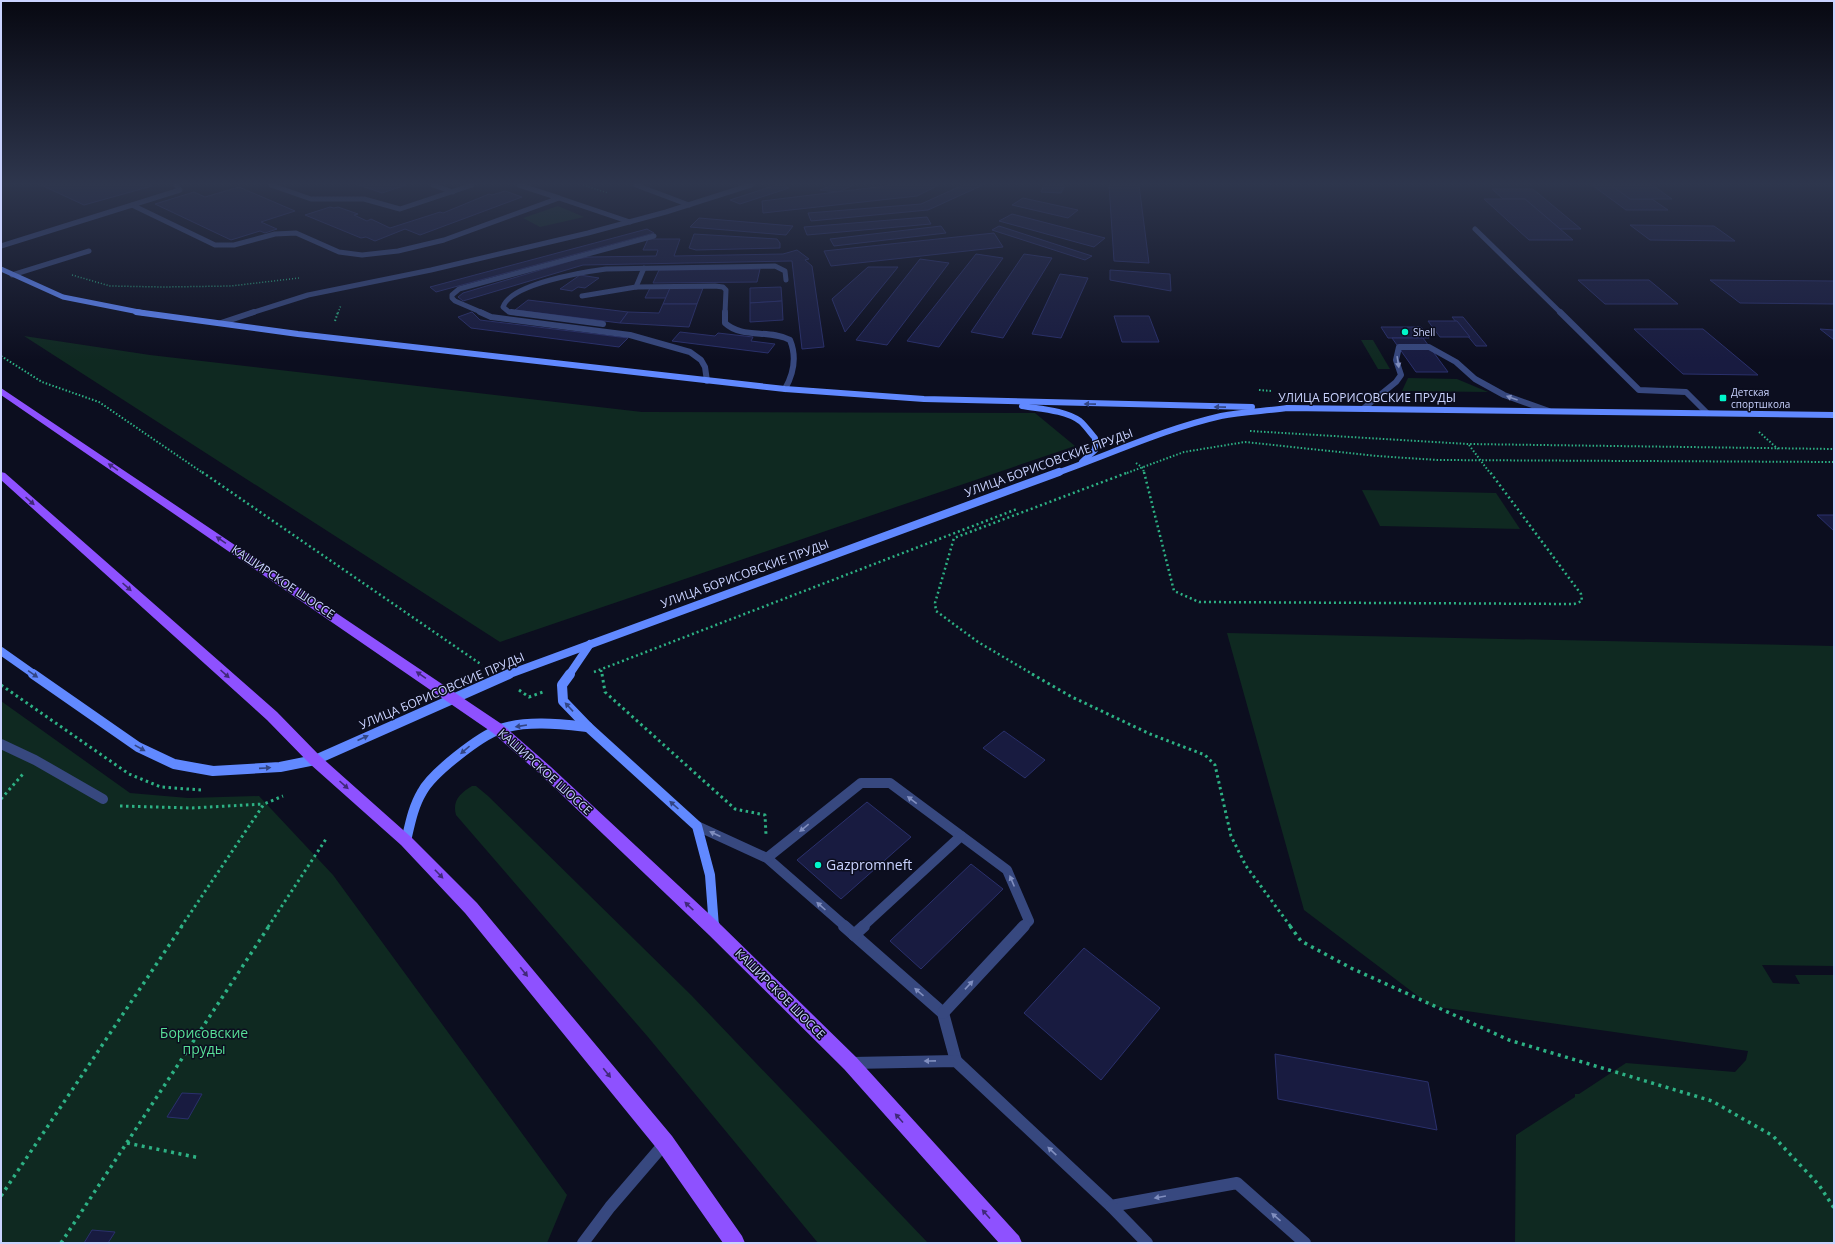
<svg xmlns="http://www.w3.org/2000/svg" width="1835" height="1244" font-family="'Open Sans',sans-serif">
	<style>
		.green { fill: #0f2921 }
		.building { fill: #181b40; stroke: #2a306c }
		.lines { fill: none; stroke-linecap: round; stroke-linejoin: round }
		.path-far4 { stroke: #2db184; stroke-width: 1.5; stroke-dasharray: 1 2; stroke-linecap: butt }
		.path-far3 { stroke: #2db184; stroke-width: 2; stroke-dasharray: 1.5 2; stroke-linecap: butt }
		.path-far2 { stroke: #2db184; stroke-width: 2.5; stroke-dasharray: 2 3; stroke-linecap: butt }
		.path-far1 { stroke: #2db184; stroke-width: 3; stroke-dasharray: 2.5 3.5; stroke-linecap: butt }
		.path { stroke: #2db184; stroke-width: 3.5; stroke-dasharray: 3 4.5; stroke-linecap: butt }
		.lane-far3 { stroke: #37487f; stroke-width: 5 }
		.lane-far2 { stroke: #37487f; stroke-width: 6 }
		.lane-far1 { stroke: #37487f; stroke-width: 10 }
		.lane { stroke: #37487f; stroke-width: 12 }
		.secondary-far4 { stroke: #6189ff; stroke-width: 5 }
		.secondary-far3 { stroke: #6189ff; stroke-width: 6 }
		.secondary-far2 { stroke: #6189ff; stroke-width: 8 }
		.secondary-far1 { stroke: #6189ff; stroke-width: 10 }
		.secondary { stroke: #6189ff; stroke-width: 12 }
		.primary { fill: #8e51ff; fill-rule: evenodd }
		.oneway { fill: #808ebf }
		.oneway2 { fill: #324584 }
		.oneway3 { fill: #402979 }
		.poi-dot { fill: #00f5ca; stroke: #0c0e1f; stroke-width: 1.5 }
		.labels { text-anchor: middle; stroke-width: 3; stroke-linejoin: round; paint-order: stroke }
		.far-poi-label { font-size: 10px; fill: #cad3ff; stroke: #0c0e1f; text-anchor: start }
		.street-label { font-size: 12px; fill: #cad3ff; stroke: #0c0e1f }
		.near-poi-label { font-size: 14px; fill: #cad3ff; stroke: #0c0e1f; text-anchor: start }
		.near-park-label { font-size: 14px; fill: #57df97; stroke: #0c0e1f }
	</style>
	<rect width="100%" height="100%" fill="#0c0e1f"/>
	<!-- green -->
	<g class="green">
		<polygon points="558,206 584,217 540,227 523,218"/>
		<polygon points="24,336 150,355 642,412 1035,413 1075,446 500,642"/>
		<polygon points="1361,340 1373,340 1390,369 1378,369"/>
		<polygon points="1408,378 1457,379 1488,392 1402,391"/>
		<polygon points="1362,490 1496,493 1520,529 1380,526"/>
		<polygon points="1227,633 1834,646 1834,966 1762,965 1773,983 1800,984 1795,975 1834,975 1834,1243 1515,1243 1516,1135 1575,1097 1575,1094 1579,1094 1626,1063 1735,1072 1746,1060 1748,1051 1431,1006 1304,910"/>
		<polygon points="1,701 130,793 188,798 259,796 333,875 567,1195 547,1243 1,1243"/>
		<path d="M472,786H476L488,796L691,995L928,1243H818L648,1037L456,815C452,801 460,793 472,786Z"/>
	</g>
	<!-- building -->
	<g class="building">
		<polygon points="41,185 150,185 152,186 84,205"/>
		<polygon points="359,185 406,185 382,193"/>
		<polygon points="776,185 782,185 789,188 740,204 730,200"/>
		<polygon points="832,185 854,185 838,192 820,190"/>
		<polygon points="894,185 939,185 917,196 763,213 762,201"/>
		<polygon points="963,185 983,185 928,210 811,221 808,213 921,204"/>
		<polygon points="1044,185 1065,185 1061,193 1041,192"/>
		<polygon points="1109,185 1139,185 1149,263 1114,261"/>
		<polygon points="1592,185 1611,185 1630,199 1652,199 1668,210 1626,210"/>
		<polygon points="1611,185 1652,185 1672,199 1630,199"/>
		<polygon points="239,187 295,211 261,222 277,229 265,233 260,231 231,240 155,204 194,192 205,197"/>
		<polygon points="1492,189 1533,189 1581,229 1560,229 1525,199 1503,199"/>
		<polygon points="505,191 522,197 420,235 405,229 375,241 366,237 361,238 305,215 330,207 334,208 338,207 358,214 354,215 367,221 371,219 390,228 440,212 443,213 489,194 492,195"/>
		<polygon points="1023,198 1078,210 1068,218 1012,205"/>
		<polygon points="1484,199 1525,199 1573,240 1529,240"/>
		<polygon points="1012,214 1105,238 1094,247 999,221"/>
		<polygon points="927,217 931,224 807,235 804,227"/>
		<polygon points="699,218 793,226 786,235 690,227"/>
		<polygon points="1630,225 1714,226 1735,241 1650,240"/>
		<polygon points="941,226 946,233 834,246 830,239"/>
		<polygon points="999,226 1092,256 1085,260 992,230"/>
		<polygon points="647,229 654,233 436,292 430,287"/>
		<polygon points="994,233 1003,247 831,266 824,251"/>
		<polygon points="694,234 777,239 780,243 780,248 696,250 689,248"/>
		<polygon points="648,239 680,239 674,256 783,254 797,250 809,259 805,260 812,266 824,347 802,349 792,261 583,265 463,301 458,297 463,293 577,259 589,257 656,256 658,250 643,250"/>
		<polygon points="976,254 1003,258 939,347 907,341"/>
		<polygon points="1024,254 1052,258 1003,338 971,332"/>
		<polygon points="920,259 949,263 887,345 856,340"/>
		<polygon points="868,267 898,267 845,332 832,299"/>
		<polygon points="760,269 757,282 653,283 659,270"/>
		<polygon points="1110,270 1170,274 1171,291 1110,280"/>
		<polygon points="1060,274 1088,278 1061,338 1032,334"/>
		<polygon points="580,275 599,278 585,288 578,287 572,291 560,289"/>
		<polygon points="1578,280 1649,280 1678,304 1605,304"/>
		<polygon points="1710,280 1834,281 1834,304 1740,303"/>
		<polygon points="781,287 782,301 750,303 750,288"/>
		<polygon points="650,288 670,288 666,298 645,298"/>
		<polygon points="670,288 703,288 697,304 663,304"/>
		<polygon points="528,300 628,312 620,323 515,310"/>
		<polygon points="782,301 783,320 750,322 750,303"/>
		<polygon points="663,304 697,304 689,327 620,323 628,312 659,313"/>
		<polygon points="472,312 480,320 628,338 619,347 471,328 458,317"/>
		<polygon points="1114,316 1149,316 1159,342 1122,342"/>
		<polygon points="1452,317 1463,317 1487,346 1476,346"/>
		<polygon points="1428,321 1457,321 1470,337 1440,337"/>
		<polygon points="1381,327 1421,327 1429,338 1388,338"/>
		<polygon points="1634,329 1703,329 1758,375 1683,374"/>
		<polygon points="1820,329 1834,330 1834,340"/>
		<polygon points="680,332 715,336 718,333 753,337 751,341 775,344 768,353 672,341"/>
		<polygon points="1392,338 1423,338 1448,372 1416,372"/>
		<polygon points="1817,515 1834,515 1834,531"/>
		<polygon points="1004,731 1045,760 1025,778 983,748"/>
		<polygon points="867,802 911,837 841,899 797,860"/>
		<polygon points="971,864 1003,889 921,969 890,941"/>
		<polygon points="1084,948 1160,1008 1101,1080 1024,1013"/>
		<polygon points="1275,1054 1428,1082 1437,1130 1278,1099"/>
		<polygon points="182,1093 202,1094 188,1119 167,1117"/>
		<polygon points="92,1230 115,1232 108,1243 84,1243"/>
	</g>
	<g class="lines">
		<!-- path-far4 -->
		<g class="path-far4">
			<polyline points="583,185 608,193"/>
			<polyline points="72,275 110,286 163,287 231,286 299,278"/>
			<polyline points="338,313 341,305"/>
		</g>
		<!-- path-far3 -->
		<g class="path-far3">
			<polyline points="335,321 338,312"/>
			<polyline points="1,356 42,382 99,402 203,473"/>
			<polyline points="1259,390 1272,391"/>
			<polyline points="1250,431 1468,444 1834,449"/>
			<polyline points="1759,432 1778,449"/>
			<polyline points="1469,445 1490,473"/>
			<polyline points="1136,463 1143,468 1144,473"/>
			<polyline points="1127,473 1184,452 1245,442 1377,456 1437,460 1834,462"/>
		</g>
		<!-- path-far2 -->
		<g class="path-far2">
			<polyline points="202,472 482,665"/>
			<polyline points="1144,472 1174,591 1199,602 1574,604 1582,601 1581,594 1490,472"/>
			<polyline points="601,670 602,675"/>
			<polyline points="594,672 1017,509"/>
			<polyline points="1034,675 978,642 936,611 935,603 954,538 1129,472"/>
		</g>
		<!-- path-far1 -->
		<g class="path-far1">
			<polyline points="602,674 605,692 735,809 765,815 766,835"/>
			<polyline points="1032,674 1072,697 1150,734 1205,755 1215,765 1231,836 1246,866 1291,927"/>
			<polyline points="1,685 129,774 161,787 201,790"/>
			<polyline points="519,690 529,697 543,692"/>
			<polyline points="1,799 23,774"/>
			<polyline points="120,806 192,808 264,804"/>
			<polyline points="181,927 264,804 283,796"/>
			<polyline points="268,927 326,839"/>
		</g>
		<!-- path -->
		<g class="path">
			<polyline points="1290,926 1301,941 1351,968 1509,1040 1712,1101 1773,1136 1819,1185 1834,1208"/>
			<polyline points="127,1143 200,1158"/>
			<polyline points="1,1196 182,926"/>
			<polyline points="61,1243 269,926"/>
		</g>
		<!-- lane-far3 -->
		<g class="lane-far3">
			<polyline points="271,185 311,199 364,199 400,209 472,185"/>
			<polyline points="433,185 453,192"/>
			<polyline points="636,185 689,205"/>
			<polyline points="559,198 630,222"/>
			<polyline points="132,205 215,245 234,245 275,234 296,233 339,252 362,255 398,251 444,240 559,198 519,185"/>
			<polyline points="1475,229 1561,313"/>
			<polyline points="1,246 180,190 176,185"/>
			<polyline points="12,275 89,251"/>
			<polyline points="636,287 644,268"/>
			<polyline points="582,296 636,287 715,286 723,287 726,290 725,313"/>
			<polyline points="251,313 308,295 431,270 588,233 666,212 751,185"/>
			<polyline points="483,313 455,301 452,298 452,295 459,289 654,236"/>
			<path d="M519,313L509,312L503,307C510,284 583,272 606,269L775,266L785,271L786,280"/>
		</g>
		<!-- lane-far2 -->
		<g class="lane-far2">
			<polyline points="480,312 491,317 630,335 690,352 701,360 705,367 707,381"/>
			<polyline points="511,312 603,324"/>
			<path d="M725,312V323C742,339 770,329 790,340C797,357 794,373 785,389"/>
			<polyline points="1560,312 1639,390 1686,392 1707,413"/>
			<polyline points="221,323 254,312"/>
			<polyline points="1364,408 1396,382 1401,375 1396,360 1399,347 1429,347 1456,362 1475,379 1504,395 1549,411"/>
		</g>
		<!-- lane-far1 -->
		<g class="lane-far1">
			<polyline points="1,744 35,760 103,799"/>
			<polyline points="697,826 767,858 846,927"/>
			<polyline points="767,858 861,783 890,783 1007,870 1029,921 1023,927"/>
			<polyline points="862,927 961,836"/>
		</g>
		<!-- lane -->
		<g class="lane">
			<polyline points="844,926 943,1013 956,1061"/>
			<polyline points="854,935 864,926"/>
			<polyline points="943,1013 1024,926"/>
			<polyline points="852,1063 956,1061 1111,1206 1237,1183 1305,1243"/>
			<polyline points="1111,1206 1147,1243"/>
			<polyline points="583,1243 610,1207 665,1143"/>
		</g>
		<!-- secondary-far4 -->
		<polyline class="secondary-far4" points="1,269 63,297 144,313"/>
		<!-- secondary-far3 -->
		<g class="secondary-far3">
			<polyline points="136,312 298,334 785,389 924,399 1252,407"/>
			<path d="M1022,406C1040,409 1065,410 1080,421C1086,426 1090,433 1095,438V450L1082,462"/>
			<path d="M1057,473C1111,454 1164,429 1221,416C1242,412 1265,411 1287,408L1834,415"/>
		</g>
		<!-- secondary-far2 -->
		<g class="secondary-far2">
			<polyline points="1,651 35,675"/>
			<polyline points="507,675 1059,472"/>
			<polyline points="569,675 590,644"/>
		</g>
		<!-- secondary-far1 -->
		<g class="secondary-far1">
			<polyline points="33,674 138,747 174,764 213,771 280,767 315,760 509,674"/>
			<polyline points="570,674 562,685 563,701 588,727 697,826 710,875 714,927"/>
			<path d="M406,841C410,824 413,807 422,792C432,773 480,736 500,729C527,720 560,724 588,727"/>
		</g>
		<!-- secondary -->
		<polyline class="secondary" points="714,926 714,928"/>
		<!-- primary -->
		<g class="primary">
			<polygon points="1,388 503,725 551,767 721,925 856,1057 1019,1236 1022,1243 999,1243 844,1069 709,935 541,775 493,733 1,395"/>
			<polygon points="1,472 5,473 277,712 320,756 411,837 477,903 672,1136 742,1236 745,1243 723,1243 658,1150 465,913 401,845 310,764 267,720 1,480"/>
		</g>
	</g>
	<!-- one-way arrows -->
	<defs><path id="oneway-solid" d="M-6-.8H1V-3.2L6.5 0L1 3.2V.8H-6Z"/></defs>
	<g class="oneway">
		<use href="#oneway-solid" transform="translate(1398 362) rotate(81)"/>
		<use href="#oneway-solid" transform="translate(1512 398) rotate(-160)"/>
		<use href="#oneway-solid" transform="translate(912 800) rotate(-143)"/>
		<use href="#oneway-solid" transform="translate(804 828) rotate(141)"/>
		<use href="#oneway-solid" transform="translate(715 834) rotate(-155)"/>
		<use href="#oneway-solid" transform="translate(1012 881) rotate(-113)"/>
		<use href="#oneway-solid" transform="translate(821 906) rotate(-138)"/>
		<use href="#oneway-solid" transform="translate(969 985) rotate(-47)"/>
		<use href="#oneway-solid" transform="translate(919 992) rotate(-139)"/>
		<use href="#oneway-solid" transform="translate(930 1061) rotate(179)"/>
		<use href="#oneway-solid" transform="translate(1052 1151) rotate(-137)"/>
		<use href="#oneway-solid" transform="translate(1160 1197) rotate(170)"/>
		<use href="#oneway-solid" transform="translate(1276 1217) rotate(-139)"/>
	</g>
	<g class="oneway2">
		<use href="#oneway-solid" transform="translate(1090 404) rotate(-179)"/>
		<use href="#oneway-solid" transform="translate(1220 407) rotate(-179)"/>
		<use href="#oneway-solid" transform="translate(33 674) rotate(35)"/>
		<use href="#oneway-solid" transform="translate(569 707) rotate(-133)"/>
		<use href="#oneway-solid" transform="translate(521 726) rotate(171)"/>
		<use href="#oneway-solid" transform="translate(363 738) rotate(-24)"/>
		<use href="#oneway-solid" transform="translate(140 748) rotate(29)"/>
		<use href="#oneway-solid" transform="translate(465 750) rotate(140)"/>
		<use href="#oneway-solid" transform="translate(265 768) rotate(-4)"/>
		<use href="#oneway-solid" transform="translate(674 805) rotate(-138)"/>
	</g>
	<g class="oneway3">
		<use href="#oneway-solid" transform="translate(113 467) rotate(-146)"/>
		<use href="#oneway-solid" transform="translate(30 501) rotate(42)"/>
		<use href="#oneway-solid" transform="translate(221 540) rotate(-146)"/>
		<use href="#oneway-solid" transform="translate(127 587) rotate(42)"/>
		<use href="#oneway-solid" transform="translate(225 674) rotate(42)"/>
		<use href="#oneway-solid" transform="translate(421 675) rotate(-146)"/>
		<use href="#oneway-solid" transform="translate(344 785) rotate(42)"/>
		<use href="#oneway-solid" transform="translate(439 874) rotate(46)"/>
		<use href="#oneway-solid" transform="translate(689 906) rotate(-137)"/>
		<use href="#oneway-solid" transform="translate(524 972) rotate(51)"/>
		<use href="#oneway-solid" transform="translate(607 1073) rotate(51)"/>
		<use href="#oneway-solid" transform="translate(899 1118) rotate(-132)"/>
		<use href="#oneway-solid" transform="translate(986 1214) rotate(-132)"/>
	</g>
	<!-- sky -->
	<linearGradient id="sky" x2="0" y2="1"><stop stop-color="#070811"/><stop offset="0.51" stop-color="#2e364d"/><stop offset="1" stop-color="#2e364d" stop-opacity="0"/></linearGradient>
	<rect width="1835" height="360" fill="url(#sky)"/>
	<!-- markers -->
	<g class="poi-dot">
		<circle cx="1405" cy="332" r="4"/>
		<rect x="1719" y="394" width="8" height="8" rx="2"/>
		<circle cx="818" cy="865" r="4"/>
	</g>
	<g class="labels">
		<!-- far-poi labels -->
		<g class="far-poi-label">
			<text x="1413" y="336">Shell</text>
			<text x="1731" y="396">Детская<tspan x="1731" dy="12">спортшкола</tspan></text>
		</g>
		<!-- street labels -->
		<g class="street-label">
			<text x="1367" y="402">УЛИЦА БОРИСОВСКИЕ ПРУДЫ</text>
			<text transform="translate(1049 463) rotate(-20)" y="4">УЛИЦА БОРИСОВСКИЕ ПРУДЫ</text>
			<text transform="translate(745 574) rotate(-20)" y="4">УЛИЦА БОРИСОВСКИЕ ПРУДЫ</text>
			<text transform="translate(283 582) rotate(34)" y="4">КАШИРСКОЕ ШОССЕ</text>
			<text transform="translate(442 691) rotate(-23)" y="4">УЛИЦА БОРИСОВСКИЕ ПРУДЫ</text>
			<text transform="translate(545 772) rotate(42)" y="4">КАШИРСКОЕ ШОССЕ</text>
			<text transform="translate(780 994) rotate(45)" y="4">КАШИРСКОЕ ШОССЕ</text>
		</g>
		<!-- near-poi labels -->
		<g class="near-poi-label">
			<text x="826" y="870">Gazpromneft</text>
		</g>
		<!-- near-park labels -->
		<g class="near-park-label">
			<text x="204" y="1038">Борисовские<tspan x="204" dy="16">пруды</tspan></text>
		</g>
	</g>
	<!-- border -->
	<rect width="1835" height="1244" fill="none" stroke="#cad3ff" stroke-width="4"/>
</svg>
